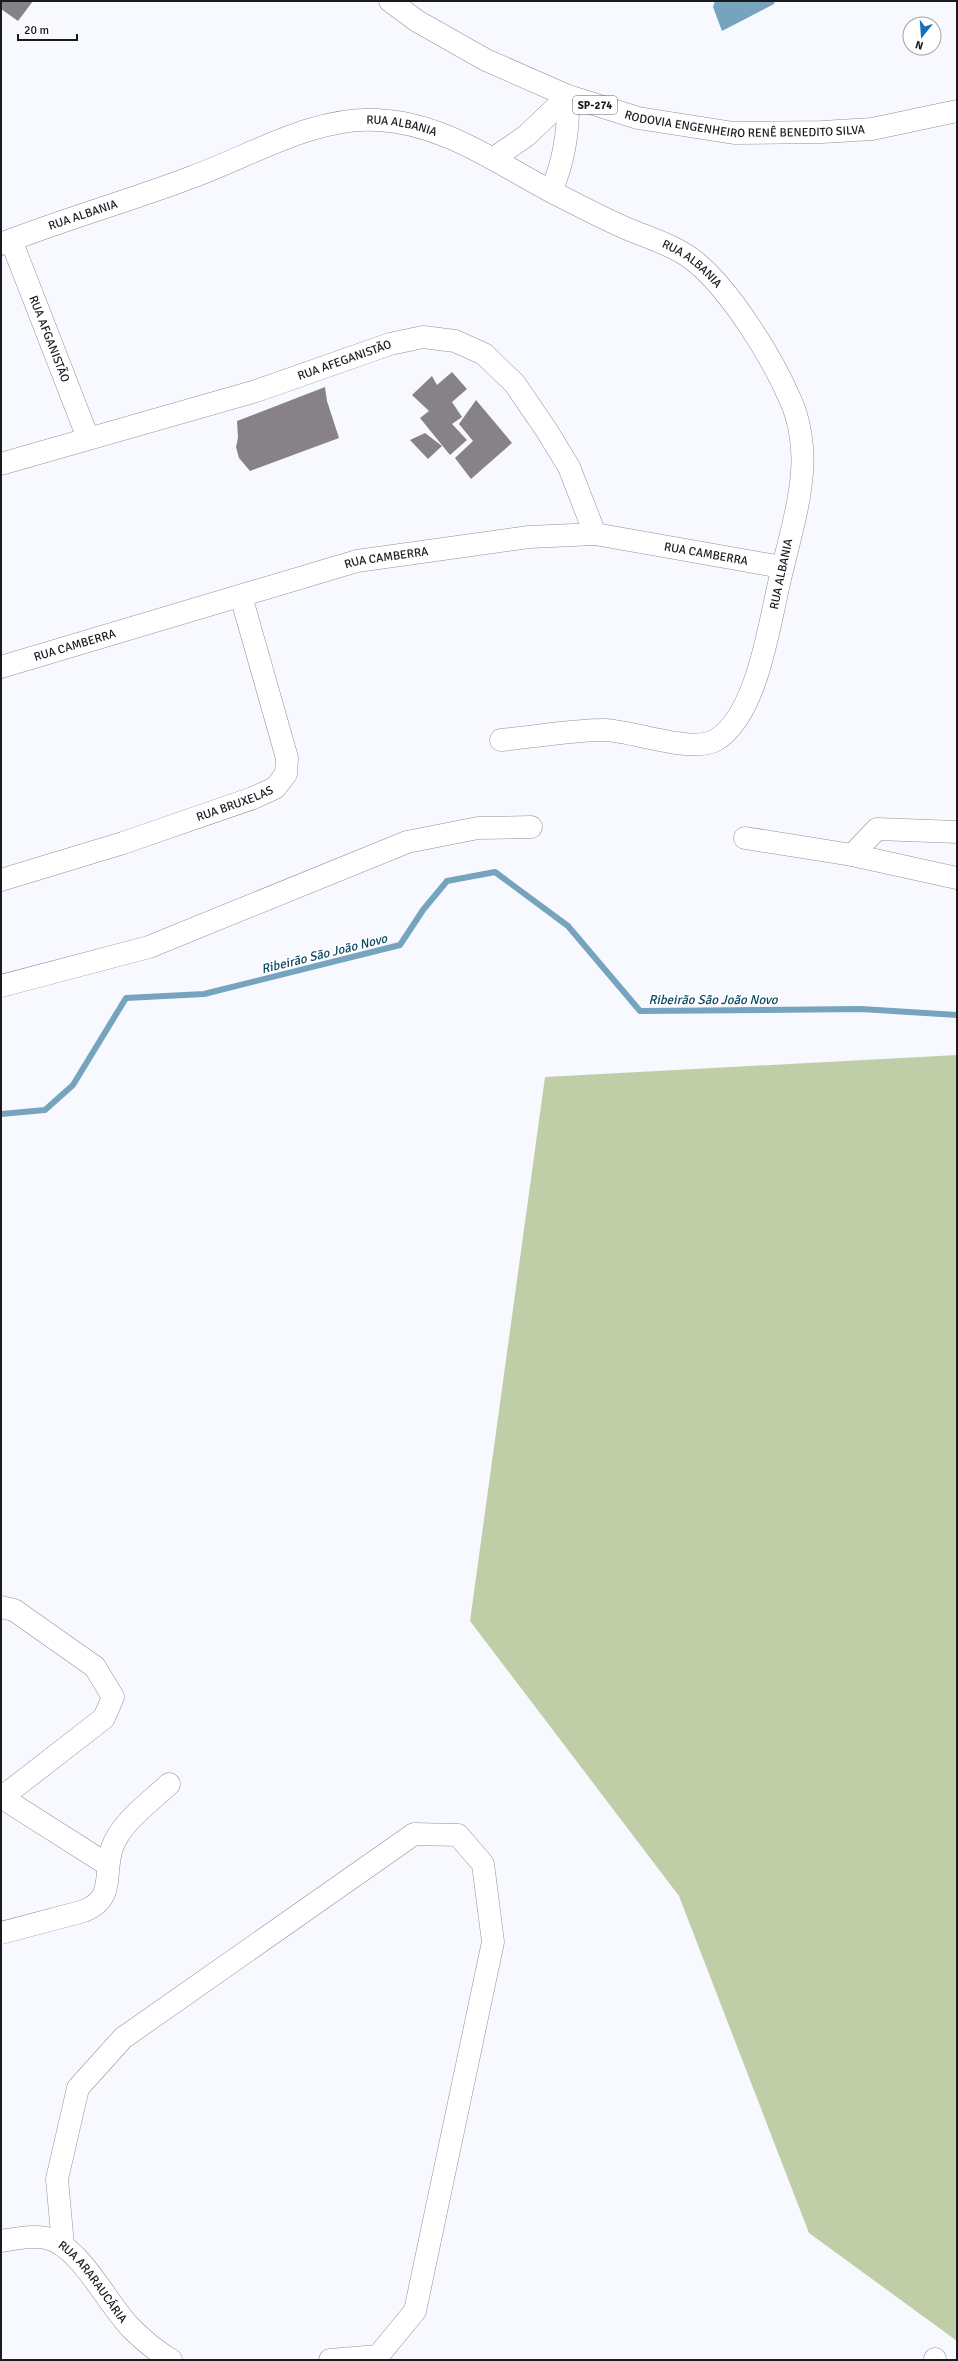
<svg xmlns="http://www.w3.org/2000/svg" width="958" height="2361" font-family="Signika,sans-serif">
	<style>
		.green { fill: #c0cea8 }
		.water { fill: #76a3bd }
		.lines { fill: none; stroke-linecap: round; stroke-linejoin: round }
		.stream { stroke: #76a3bd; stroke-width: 6 }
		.building { fill: #878188 }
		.minor-casing { stroke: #8f9199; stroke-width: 23 }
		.major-casing { stroke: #8f9199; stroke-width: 23 }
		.minor { stroke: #fff; stroke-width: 22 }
		.major { stroke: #fff; stroke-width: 22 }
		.labels { text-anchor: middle; stroke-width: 3; stroke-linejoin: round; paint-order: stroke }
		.shield { fill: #fff; stroke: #5f5f62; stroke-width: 1 }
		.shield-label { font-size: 11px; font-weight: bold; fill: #1a1b1e }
		.street-label { font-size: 12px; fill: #1a1b1e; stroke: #fff }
		.water-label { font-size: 13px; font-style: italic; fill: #0d4864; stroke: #fff }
	</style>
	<rect width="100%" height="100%" fill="#f8f9ff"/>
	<!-- green -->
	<polygon class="green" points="957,1055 957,2341 809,2233 679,1896 470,1621 545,1077"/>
	<!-- water -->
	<polygon class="water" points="715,1 775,1 774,4 722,31 713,7"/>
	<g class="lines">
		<!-- stream -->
		<polyline class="stream" points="1,1114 45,1110 73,1085 126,998 204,994 400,945 423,910 447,881 495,872 568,926 640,1011 861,1009 957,1015"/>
	</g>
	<!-- building -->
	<g class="building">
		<polygon points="1,1 33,1 18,21 1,9"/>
		<polygon points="452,372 467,389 452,402 462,417 452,424 467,440 450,455 420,418 429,411 412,395 432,376 437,385"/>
		<polygon points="325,387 327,401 339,438 250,471 239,458 236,447 238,438 237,421"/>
		<polygon points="476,400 512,443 471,479 455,458 473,441 459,424"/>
		<polygon points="425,433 442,446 428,459 410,440"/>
	</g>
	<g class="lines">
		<defs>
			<g id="minor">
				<path id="s1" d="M11,240L88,438"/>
				<path id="s2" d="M1,244C64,219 129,201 192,177C250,156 315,116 377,120C445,123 498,164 556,194C578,205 600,217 623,227C648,238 675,245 697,263C732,293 772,357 790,399C800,420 804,449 802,472C799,513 784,557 776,597C767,638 754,717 716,740C692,754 634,731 605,730C572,730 534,737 501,740"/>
				<path id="s3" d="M1,464L256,391L390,344L423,337L455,341L484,354L515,384L547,431L569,467L595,534"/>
				<path id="s4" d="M1,667L357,561L529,537L595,534L782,567"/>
				<polyline points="745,838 852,855 957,878"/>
				<polyline points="852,855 877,829 957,832"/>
				<path id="s5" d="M1,880L123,843L253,798L275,788L286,774L287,758L241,596"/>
				<polyline points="1,986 149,947 407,842 478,828 531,827"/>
				<polyline points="1,1607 14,1610 95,1667 113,1697 104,1718 1,1798"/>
				<polyline points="1,1797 108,1865"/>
				<path d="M1,1933L84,1911C116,1898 103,1875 112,1848C121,1822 149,1803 169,1784"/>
				<path id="s6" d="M1,2241C16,2239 31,2235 46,2238C80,2245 107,2304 131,2328C143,2340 156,2351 171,2360"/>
				<polyline points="63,2245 57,2179 78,2088 123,2038 414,1834 458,1835 483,1864 493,1942 415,2311 378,2356 330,2360"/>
				<polyline points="935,2360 935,2359"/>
			</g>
			<g id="major">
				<path id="s7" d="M390,1L417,21L486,60L568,96L638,118L734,133L822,132L872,129L957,111"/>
				<polyline points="494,158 526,136 568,96"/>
				<path d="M551,191C565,160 569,130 568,96"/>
			</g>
		</defs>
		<!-- minor casing -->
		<use href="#minor" class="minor-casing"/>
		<!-- major casing -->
		<use href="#major" class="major-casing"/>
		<!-- minor -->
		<use href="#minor" class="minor"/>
		<!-- major -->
		<use href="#major" class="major"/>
	</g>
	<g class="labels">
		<!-- shield labels -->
		<rect class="shield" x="573" y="96" width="44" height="18" rx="3"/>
		<g class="shield-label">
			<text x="595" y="109">SP-274</text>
		</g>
		<!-- street labels -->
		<g class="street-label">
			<text dy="4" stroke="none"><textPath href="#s7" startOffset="383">RODOVIA ENGENHEIRO RENÊ BENEDITO SILVA</textPath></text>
			<text dy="4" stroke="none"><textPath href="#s2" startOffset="423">RUA ALBANIA</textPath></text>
			<text dy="4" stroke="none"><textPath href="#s2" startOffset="87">RUA ALBANIA</textPath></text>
			<text dy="4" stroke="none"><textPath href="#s2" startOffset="747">RUA ALBANIA</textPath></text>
			<text dy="4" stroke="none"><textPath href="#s1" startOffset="106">RUA AFGANISTÃO</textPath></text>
			<text dy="4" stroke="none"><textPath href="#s3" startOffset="359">RUA AFEGANISTÃO</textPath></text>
			<text dy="4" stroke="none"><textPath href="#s4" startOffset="724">RUA CAMBERRA</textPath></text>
			<text dy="4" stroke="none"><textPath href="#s4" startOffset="401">RUA CAMBERRA</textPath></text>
			<text transform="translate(781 574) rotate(-78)" y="4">RUA ALBANIA</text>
			<text dy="4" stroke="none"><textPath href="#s4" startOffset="77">RUA CAMBERRA</textPath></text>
			<text dy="4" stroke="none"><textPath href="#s5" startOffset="246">RUA BRUXELAS</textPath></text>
			<text dy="4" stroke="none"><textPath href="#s6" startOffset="111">RUA ARARAUCÁRIA</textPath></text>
		</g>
		<!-- water labels -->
		<g class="water-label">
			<text transform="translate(324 953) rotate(-14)" y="5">Ribeirão São João Novo</text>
			<text x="713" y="1004">Ribeirão São João Novo</text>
		</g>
	</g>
	<!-- border -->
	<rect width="958" height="2361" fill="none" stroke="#1a1b1e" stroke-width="4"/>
	<!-- north arrow -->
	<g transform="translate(922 36) rotate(197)"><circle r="19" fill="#ffffff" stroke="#a3a4a5"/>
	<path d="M0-3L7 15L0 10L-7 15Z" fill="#166fbc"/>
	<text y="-6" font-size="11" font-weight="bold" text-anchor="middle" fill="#1a1b1e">N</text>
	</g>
	<!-- scale -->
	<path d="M18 34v6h59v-6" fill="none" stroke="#1a1b1e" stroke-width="2"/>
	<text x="24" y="34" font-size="12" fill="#1a1b1e" stroke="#ffffff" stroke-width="3" paint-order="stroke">20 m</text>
</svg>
